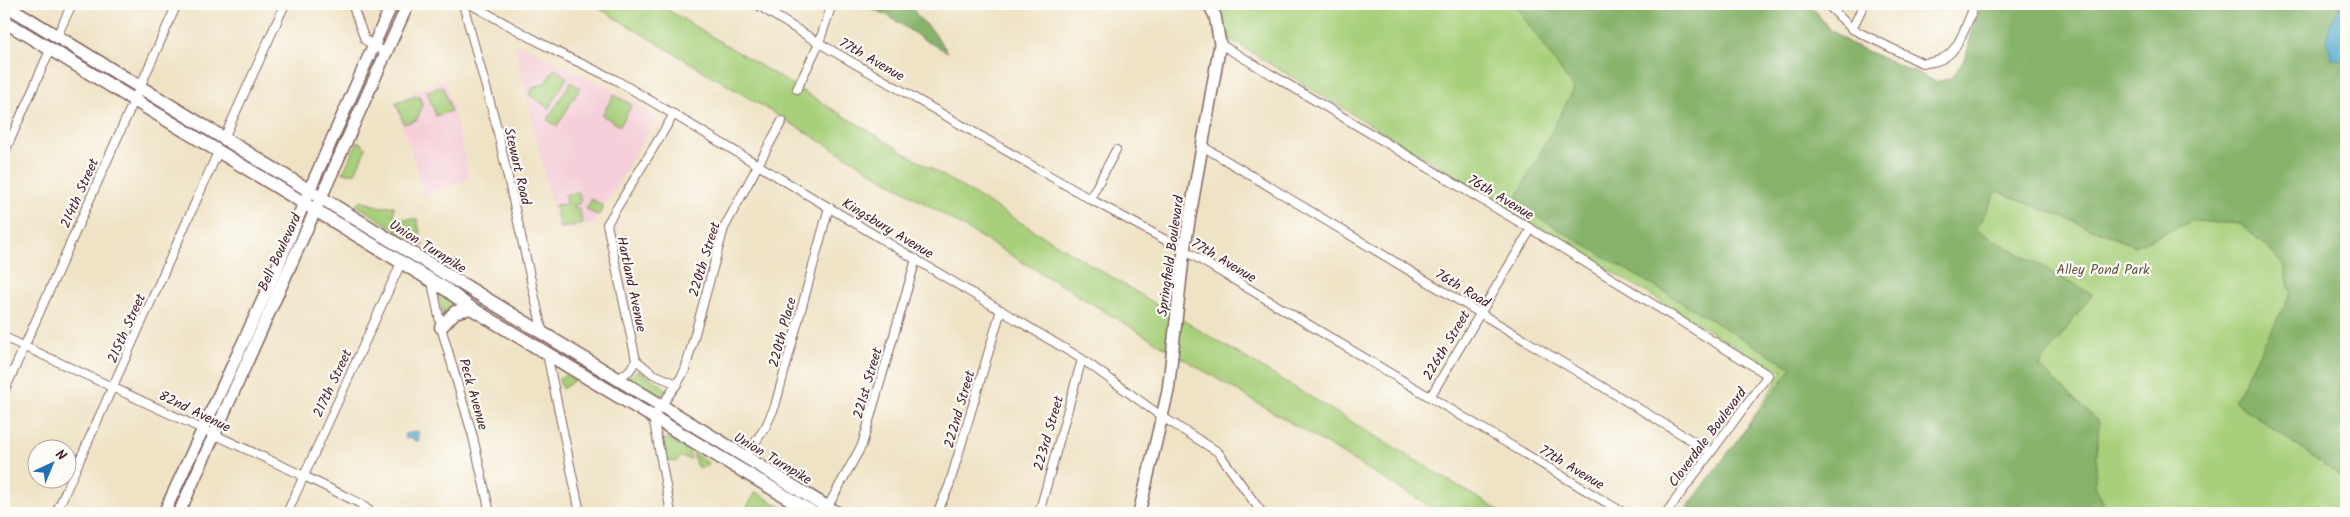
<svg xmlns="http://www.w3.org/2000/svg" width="2350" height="517" font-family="Kalam,sans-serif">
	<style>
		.built { fill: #f5cfd9 }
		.green { fill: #a8d07b; stroke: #797853 }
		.forest { fill: #86b26b; stroke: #68684b }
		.water { fill: #53acd0; stroke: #4e667e }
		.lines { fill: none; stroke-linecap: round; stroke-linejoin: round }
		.street-casing { stroke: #846461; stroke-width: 10 }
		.secondary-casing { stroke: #846461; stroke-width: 14 }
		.primary-casing { stroke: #846461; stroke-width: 15 }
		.street { stroke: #fff; stroke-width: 8 }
		.secondary { stroke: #fff; stroke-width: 11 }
		.primary { stroke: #fff; stroke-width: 12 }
		.labels { text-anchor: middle; stroke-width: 4.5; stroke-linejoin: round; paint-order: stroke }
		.street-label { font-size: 14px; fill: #4a1f2b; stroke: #fdfcf7 }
		.park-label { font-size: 14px; fill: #665443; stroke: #fdfcf7 }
	</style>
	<rect width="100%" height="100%" fill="#fdfcf7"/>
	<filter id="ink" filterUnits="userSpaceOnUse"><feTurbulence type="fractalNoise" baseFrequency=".02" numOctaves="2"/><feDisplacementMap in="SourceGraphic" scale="10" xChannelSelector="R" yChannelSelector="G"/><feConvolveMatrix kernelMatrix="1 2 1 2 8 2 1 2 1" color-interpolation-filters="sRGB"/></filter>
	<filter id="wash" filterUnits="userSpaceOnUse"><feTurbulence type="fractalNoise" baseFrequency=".0096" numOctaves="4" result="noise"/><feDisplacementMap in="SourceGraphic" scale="20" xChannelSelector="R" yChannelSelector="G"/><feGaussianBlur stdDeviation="1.12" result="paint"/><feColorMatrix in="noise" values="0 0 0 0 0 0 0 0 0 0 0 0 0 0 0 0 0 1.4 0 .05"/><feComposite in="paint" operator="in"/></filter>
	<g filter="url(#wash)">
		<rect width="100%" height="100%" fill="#efe3c5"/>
		<!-- built -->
		<g class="built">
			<polygon points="522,45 612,90 657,117 594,223 558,232 515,47"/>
			<polygon points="445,77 470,179 423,196 416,165 394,102"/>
		</g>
		<!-- green -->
		<g class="green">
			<polygon points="592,4 658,4 1503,513 1441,513"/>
			<polygon points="1216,4 1810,4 1829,29 1851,44 1937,82 1952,78 1966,57 1974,25 1983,4 2346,4 2346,513 1691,513 1783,371 1769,367 1226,37 1221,14"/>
			<polygon points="554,69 567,77 549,108 529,95 533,88 546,82"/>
			<polygon points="571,82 580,88 557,126 547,120"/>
			<polygon points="443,86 451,111 436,116 427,91"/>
			<polygon points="419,95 422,104 417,120 404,124 396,103"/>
			<polygon points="614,95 632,105 620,126 602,115"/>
			<polygon points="358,141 366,148 355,173 343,173"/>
			<polygon points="579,192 581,203 572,206 579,209 583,223 560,228 555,205 566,204 565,195"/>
			<polygon points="592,199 604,207 598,216 586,209"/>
			<polygon points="360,201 381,207 394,206 394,216 397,218 395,219 397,222 400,223 403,219 417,219 423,246 356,205"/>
			<polygon points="440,294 457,305 443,315 438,296"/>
			<polygon points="638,370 662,385 666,389 662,397 660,397 628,378"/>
			<polygon points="565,375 575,380 562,389 559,379"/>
			<polygon points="668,438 689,451 691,459 680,457 676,462 667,461 662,441"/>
			<polygon points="693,453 708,463 707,466 700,468 696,465"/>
			<polygon points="756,492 791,513 743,513"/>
		</g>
		<!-- forest -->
		<g class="forest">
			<polygon points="860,4 910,4 918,17 931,29 948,52 926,41 887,15"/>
			<polygon points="1514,4 1810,4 1829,29 1851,44 1937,82 1952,78 1966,57 1974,25 1983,4 2346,4 2346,480 2234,401 2291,293 2282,262 2242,224 2192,221 2135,246 1997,191 1976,230 2092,294 2039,366 2099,422 2095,485 2108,513 1683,513 1792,368 1514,203 1574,89"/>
		</g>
		<!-- water -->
		<g class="water">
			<path d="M2341,4H2346V60L2332,59C2323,32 2329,27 2341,4Z"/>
			<polygon points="418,431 419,441 414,441 413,438 406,439 404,434"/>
		</g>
	</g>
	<g filter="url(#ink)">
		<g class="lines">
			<defs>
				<g id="street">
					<polyline points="352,4 365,40 386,53"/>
					<polyline points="463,4 496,124 543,334"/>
					<polyline points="470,4 559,53 616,80 1082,359 1161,416 1218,452 1262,513"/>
					<polyline points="756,4 819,43 1090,199 1184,250 1624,513"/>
					<path d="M1827,4L1852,29L1922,63C1958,64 1963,31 1975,4"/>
					<polyline points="1852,29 1864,4"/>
					<polyline points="57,36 72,4"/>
					<polyline points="1220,44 1531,229 1768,375 1666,513"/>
					<polyline points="797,89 819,43 832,4"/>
					<polyline points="224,138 285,4"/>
					<polyline points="1202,146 1711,452"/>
					<polyline points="4,154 50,50"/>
					<polyline points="1090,199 1116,150"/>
					<polyline points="432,282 441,327 473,437 490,513"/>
					<polyline points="4,337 304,476 359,503 372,513"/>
					<polyline points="547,354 580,513"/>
					<polyline points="636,360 653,374 677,384"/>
					<polyline points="617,380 630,370 636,360 607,224 674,114"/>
					<polyline points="4,392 177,4"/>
					<polyline points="1430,397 1531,229"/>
					<polyline points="745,458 766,426 775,406 829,207"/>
					<polyline points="827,508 862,445 916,259"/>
					<polyline points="56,513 218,152"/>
					<polyline points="287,513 401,263"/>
					<polyline points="671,513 653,417 677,384 685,370 724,228 782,121"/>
					<polyline points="937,513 949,486 1001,310"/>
					<polyline points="1039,513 1082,359"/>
				</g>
				<g id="secondary">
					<polyline points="164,513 272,280 309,191 392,4"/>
					<polyline points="179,513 408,4"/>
					<polyline points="1139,513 1168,391 1184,250 1220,44 1215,16 1209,4"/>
				</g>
				<g id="primary">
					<polyline points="4,4 837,513"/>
					<polyline points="4,21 447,290 471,308 813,513"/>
					<polyline points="441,327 455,312 471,308"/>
				</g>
			</defs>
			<!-- street casing -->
			<use href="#street" class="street-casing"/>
			<!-- secondary casing -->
			<use href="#secondary" class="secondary-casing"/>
			<!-- primary casing -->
			<use href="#primary" class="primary-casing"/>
			<!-- street -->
			<use href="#street" class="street"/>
			<!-- secondary -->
			<use href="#secondary" class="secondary"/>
			<!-- primary -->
			<use href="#primary" class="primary"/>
		</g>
	</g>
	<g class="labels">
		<!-- street labels -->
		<g class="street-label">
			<text transform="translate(872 59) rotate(30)" y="5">77th Avenue</text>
			<text transform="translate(518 166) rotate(77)" y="5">Stewart Road</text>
			<text transform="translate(79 193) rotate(-66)" y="5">214th Street</text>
			<text transform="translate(1501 197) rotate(31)" y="5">76th Avenue</text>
			<text transform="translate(888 228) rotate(31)" y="5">Kingsbury Avenue</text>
			<text transform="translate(428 246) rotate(32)" y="5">Union Turnpike</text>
			<text transform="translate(279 252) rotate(-65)" y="5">Bell Boulevard</text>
			<text transform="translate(1170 256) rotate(-82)" y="5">Springfield Boulevard</text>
			<text transform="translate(704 259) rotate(-73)" y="5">220th Street</text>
			<text transform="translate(1224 260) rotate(31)" y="5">77th Avenue</text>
			<text transform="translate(632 284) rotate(78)" y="5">Hartland Avenue</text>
			<text transform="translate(1463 288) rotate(31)" y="5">76th Road</text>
			<text transform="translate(126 328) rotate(-66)" y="5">215th Street</text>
			<text transform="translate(782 332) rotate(-75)" y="5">220th Place</text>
			<text transform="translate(1446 345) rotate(-59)" y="5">226th Street</text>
			<text transform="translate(332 383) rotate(-65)" y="5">217th Street</text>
			<text transform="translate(867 383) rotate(-74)" y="5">221st Street</text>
			<text transform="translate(474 394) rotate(74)" y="5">Peck Avenue</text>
			<text transform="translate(959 409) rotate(-74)" y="5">222nd Street</text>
			<text transform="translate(195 411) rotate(26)" y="5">82nd Avenue</text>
			<text transform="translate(1048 433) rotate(-74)" y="5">223rd Street</text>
			<text transform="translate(1707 437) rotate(-53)" y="5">Cloverdale Boulevard</text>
			<text transform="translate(773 458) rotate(31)" y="5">Union Turnpike</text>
			<text transform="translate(1572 467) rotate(31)" y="5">77th Avenue</text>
		</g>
		<!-- park labels -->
		<g class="park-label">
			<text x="2103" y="274">Alley Pond Park</text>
		</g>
	</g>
	<!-- margin -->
	<rect width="2350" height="517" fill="none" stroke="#fdfcf7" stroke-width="20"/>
	<!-- north arrow -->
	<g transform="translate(52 464) rotate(44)"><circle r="24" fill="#fdfcf7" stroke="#b5a4a5"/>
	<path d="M0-4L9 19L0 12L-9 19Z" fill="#1f6fb2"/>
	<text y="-8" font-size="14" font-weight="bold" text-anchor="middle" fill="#4a1f2b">N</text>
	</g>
</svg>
